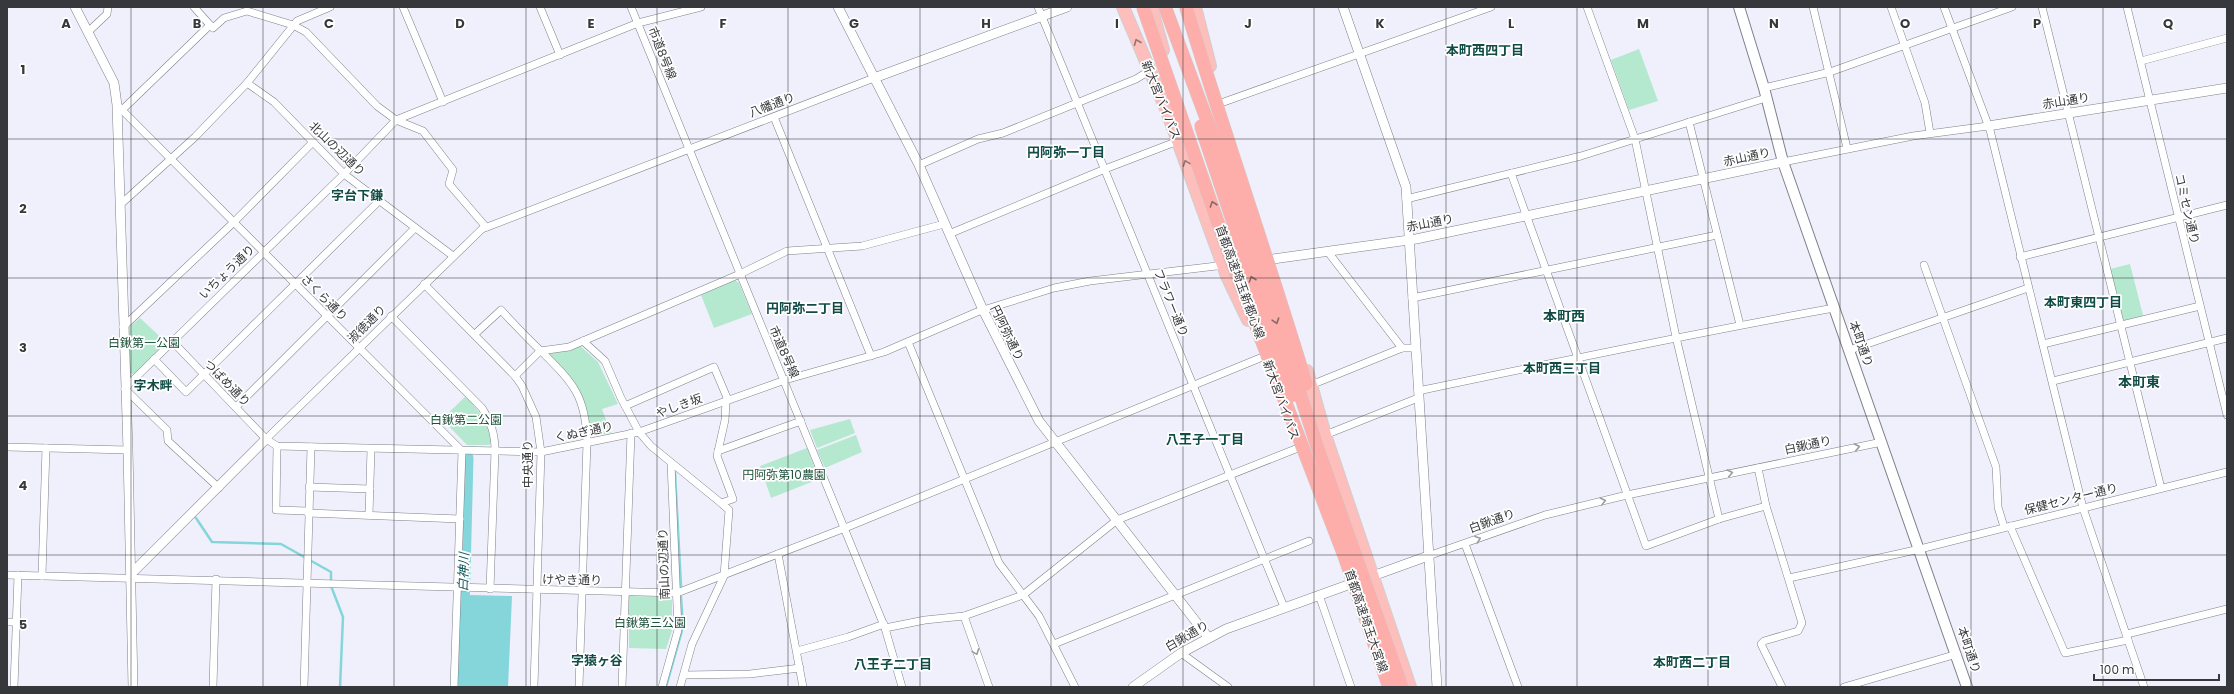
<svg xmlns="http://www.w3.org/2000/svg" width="2234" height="694" font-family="Poppins,'Noto Sans JP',sans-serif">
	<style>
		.green { fill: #b5e9cf }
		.water { fill: #84d6da }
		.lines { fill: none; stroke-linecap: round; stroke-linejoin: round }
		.stream { stroke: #84d6da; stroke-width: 2.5 }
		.river { stroke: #84d6da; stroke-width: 15 }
		.minor-casing { stroke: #7f808a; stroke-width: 8 }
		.tertiary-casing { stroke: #7f808a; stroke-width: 10 }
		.secondary-casing { stroke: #7f808a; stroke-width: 12 }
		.trunk-casing { stroke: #cfcfd0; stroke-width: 14 }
		.minor { stroke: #fff; stroke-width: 7 }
		.tertiary { stroke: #fff; stroke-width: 9 }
		.secondary { stroke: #fff; stroke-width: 10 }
		.trunk { stroke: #febebb; stroke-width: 12 }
		.motorway-bridge-casing { stroke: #cfcfd0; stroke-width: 14; stroke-linecap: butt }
		.motorway-bridge { stroke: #fdaeaa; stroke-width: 13 }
		.oneway { stroke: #917475 }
		.oneway2 { stroke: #866768 }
		.oneway3 { stroke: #9b9c9e }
		.grid { fill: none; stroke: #37383c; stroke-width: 1; stroke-opacity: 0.55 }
		.labels { text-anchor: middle; stroke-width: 3.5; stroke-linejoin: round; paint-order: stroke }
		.street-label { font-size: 12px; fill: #37383c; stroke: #fff }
		.park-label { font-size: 12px; fill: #1e513b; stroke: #fff }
		.neighbourhood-label { font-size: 13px; font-weight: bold; fill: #104c45; stroke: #fff }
		.water-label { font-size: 13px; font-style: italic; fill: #175c60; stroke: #fff }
		.quarter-label { font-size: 14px; font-weight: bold; fill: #104c45; stroke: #fff }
		.grid-label { font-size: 13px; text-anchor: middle; font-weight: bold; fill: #37383c; stroke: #fff; stroke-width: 3.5; stroke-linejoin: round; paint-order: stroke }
	</style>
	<rect width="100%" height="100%" fill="#eff0fb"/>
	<!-- green -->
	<g class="green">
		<polygon points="1639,49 1658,101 1629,110 1611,60"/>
		<polygon points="2130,264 2143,315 2142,318 2125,322 2123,321 2110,269"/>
		<polygon points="735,280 739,283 752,314 714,328 701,295"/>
		<polygon points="140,318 167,343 135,375 129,372 128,328"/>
		<path d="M578,344L598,362L618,404L602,409L611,433L592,436L589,434C584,395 578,384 550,356L552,351Z"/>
		<polygon points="466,396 487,422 492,442 489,445 467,445 442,419"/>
		<polygon points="850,419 855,433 817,448 810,430"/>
		<polygon points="856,435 862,452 825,468 817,450"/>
		<polygon points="807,448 819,479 771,498 760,466"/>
		<polygon points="629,596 672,597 672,631 666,649 629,648"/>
	</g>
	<!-- water -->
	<polygon class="water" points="469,595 512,596 508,687 466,687"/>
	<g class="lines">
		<!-- stream -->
		<g class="stream">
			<polyline points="675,473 681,586"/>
			<polyline points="196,518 212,542 281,544 331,572 331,586 343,617 340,687"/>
			<polyline points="666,687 683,627 681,597"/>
		</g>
		<!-- river -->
		<polyline class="river" points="460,687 466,458"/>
		<defs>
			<g id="minor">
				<polyline points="194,7 210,25"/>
				<polyline points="403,7 443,102"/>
				<polyline points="540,7 560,55"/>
				<polyline points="631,7 885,628 902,687"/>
				<polyline points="1038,7 1284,607"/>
				<polyline points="1587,7 1635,139 1676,337 1719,519"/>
				<polyline points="1813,7 1847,148"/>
				<polyline points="1891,7 1925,103 1930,133"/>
				<polyline points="1944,7 1990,130 2083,508 2144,687"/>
				<polyline points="2042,7 2161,488"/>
				<polyline points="2127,7 2227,415"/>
				<polyline points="89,31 107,14 108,7"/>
				<polyline points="2141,61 2227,38"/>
				<polyline points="247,83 274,102 344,174 453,256"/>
				<polyline points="1764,88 1830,72 2012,7"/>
				<polyline points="1221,103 1491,7"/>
				<polyline points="119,107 462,451"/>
				<polyline points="122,110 210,25 213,28 224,18 247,11 293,25 306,32 377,106 396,120 423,131 453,170 449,184 486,227"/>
				<polyline points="774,117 871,356"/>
				<polyline points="1689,122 1740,325"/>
				<polyline points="1783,162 1913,136 1988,126"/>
				<polyline points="919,165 978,139 1003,133 1136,79 1149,71"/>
				<polyline points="1511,173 1646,546 1719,519 1766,506"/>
				<polyline points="1406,199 1581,156 1766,98"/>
				<polyline points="121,204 195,137 247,83 297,21 330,7"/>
				<polyline points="949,234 1105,169 1178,141"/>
				<polyline points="1328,252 1402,348"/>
				<polyline points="2020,257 2227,205"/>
				<polyline points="1924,265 1996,467 1998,507 2004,527"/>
				<polyline points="424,284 515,376 522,386 536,417 541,452 534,687"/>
				<polyline points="1412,298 1717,235"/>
				<path d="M391,316L482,408C491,422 495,434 495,451L490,589"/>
				<polyline points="123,327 234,222 313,142"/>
				<path d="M475,334L501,310C514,324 528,339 542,352C573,383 586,396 587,442L579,687"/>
				<polyline points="172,341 266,439 277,446 541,452 639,432 785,380 884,352 977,312 1054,288 1090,281 1225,265"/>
				<polyline points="583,341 605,361 621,398 639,432 651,446 721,503 733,499 717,456 725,420 726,401"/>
				<polyline points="908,342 999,563 1039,616 1075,687"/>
				<polyline points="2043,344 2200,306"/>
				<polyline points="1850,350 2028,288"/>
				<polyline points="154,359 186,392 379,201"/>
				<polyline points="515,376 540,351 569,347 740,274 787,251 862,246 944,224"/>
				<polyline points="2053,381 2227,338"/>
				<polyline points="1311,385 1402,348 1415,348"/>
				<polyline points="126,387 344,174 396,120 638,23 701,7"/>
				<polyline points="125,389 167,430 168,441 219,488"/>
				<path d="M1418,391C1556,362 1695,333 1834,308"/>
				<polyline points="625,406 714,367 728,400"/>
				<polyline points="236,407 415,228"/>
				<polyline points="1325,435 1418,398"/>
				<polyline points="266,439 482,229 874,78"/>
				<polyline points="277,446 276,510 308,511"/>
				<polyline points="7,447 128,450"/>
				<polyline points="718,451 801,421"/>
				<polyline points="1758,468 1766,506 1802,623 1798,631 1764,641 1761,644 1782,687"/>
				<polyline points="309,487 370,489"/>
				<polyline points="308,513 460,519"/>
				<polyline points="369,515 371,449"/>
				<polyline points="2010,526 2065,653 2128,640"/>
				<polyline points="1465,544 1518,687"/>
				<polyline points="778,554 803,687"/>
				<polyline points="1428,556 1545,515 1627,495 1882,442"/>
				<polyline points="7,575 677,593 845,528 1265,356"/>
				<polyline points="42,576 46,448"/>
				<polyline points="1789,578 1920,549 2227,472"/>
				<polyline points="1319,595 1351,687"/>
				<polyline points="964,616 989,687"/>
				<polyline points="7,622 16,622"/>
				<polyline points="885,628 925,620 964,616 1023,595 1117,520 1298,448"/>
				<polyline points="2127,634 2227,609"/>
				<polyline points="1054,644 1309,541"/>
				<polyline points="797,651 848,637 884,624"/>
				<polyline points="1181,653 1228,687"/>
				<polyline points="684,675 750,674 800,668"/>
				<polyline points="14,687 18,575"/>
				<polyline points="213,687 216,579"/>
				<polyline points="304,687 311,447"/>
				<polyline points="454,687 462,451"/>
				<polyline points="622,687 631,433"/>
				<polyline points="662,687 678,630 671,463"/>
				<polyline points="680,687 692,644 724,576 729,510 721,503"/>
				<polyline points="1844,687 1957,654"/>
			</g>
			<g id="tertiary">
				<polyline points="75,7 114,83 117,105 128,450 133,687"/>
				<polyline points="838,7 919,165 983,310 1039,421 1208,637"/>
				<polyline points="1343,7 1406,187 1437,687"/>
				<polyline points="874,78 1067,7"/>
				<polyline points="1988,126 2227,88"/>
				<polyline points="1273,259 1416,239 1783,162"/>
				<polyline points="131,574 266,439"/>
				<polyline points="1133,687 1181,653 1226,629 1428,556"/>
			</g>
			<polyline id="secondary" points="1739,7 1764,88 1783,162 1967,687"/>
			<g id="trunk">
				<polyline points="1123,7 1167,111 1227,276 1248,320"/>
				<polyline points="1151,7 1163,50"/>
				<polyline points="1195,7 1210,66"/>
				<polyline points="1231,231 1239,263"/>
				<polyline points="1307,371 1325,435 1410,687"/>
			</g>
		</defs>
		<!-- minor casing -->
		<use href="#minor" class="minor-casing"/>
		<!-- tertiary casing -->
		<use href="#tertiary" class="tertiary-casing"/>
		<!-- secondary casing -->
		<use href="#secondary" class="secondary-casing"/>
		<!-- trunk casing -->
		<use href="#trunk" class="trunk-casing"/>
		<!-- minor -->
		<use href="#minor" class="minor"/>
		<!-- tertiary -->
		<use href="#tertiary" class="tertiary"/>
		<!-- secondary -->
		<use href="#secondary" class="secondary"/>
		<!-- trunk -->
		<use href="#trunk" class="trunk"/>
		<defs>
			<g id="motorway-bridge">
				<polyline points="1143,7 1232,263 1344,555 1389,687"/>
				<polyline points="1165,7 1243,217 1317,446 1402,687"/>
				<path d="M1186,7C1224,133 1268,258 1306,384"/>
				<polyline points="1201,126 1291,396"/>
			</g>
		</defs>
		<!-- motorway-bridge casing -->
		<use href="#motorway-bridge" class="motorway-bridge-casing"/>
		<!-- motorway-bridge -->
		<use href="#motorway-bridge" class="motorway-bridge"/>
	</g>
	<!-- one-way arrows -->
	<defs><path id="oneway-chevron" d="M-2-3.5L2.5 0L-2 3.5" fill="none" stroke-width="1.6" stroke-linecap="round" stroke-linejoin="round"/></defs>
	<g class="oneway">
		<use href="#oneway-chevron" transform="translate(1137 42) rotate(-112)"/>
		<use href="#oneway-chevron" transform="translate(1186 163) rotate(-110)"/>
	</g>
	<g class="oneway2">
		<use href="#oneway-chevron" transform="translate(1213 204) rotate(-109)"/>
		<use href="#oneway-chevron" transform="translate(1252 279) rotate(-109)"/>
		<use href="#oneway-chevron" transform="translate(1276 321) rotate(72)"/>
	</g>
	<g class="oneway3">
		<use href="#oneway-chevron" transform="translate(1857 447) rotate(-12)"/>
		<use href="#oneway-chevron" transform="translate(1730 473) rotate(-11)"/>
		<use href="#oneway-chevron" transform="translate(1603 501) rotate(-14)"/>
		<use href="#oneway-chevron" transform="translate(1478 539) rotate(-20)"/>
		<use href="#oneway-chevron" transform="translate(976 652) rotate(70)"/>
	</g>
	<!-- grid -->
	<path class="grid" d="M131,7V687M263,7V687M394,7V687M526,7V687M657,7V687M788,7V687M920,7V687M1051,7V687M1183,7V687M1314,7V687M1446,7V687M1577,7V687M1708,7V687M1840,7V687M1971,7V687M2103,7V687M7,139H2227M7,278H2227M7,416H2227M7,555H2227"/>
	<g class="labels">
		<!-- street labels -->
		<g class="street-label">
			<text transform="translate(662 53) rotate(68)" y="4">市道8号線</text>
			<text transform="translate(1161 100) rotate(68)" y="4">新大宮バイパス</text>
			<text transform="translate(2066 101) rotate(-9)" y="4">赤山通り</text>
			<text transform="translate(772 105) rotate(-21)" y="4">八幡通り</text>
			<text transform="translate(337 149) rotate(44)" y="4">北山の辺通り</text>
			<text transform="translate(1747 157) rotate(-12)" y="4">赤山通り</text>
			<text transform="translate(2187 209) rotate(77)" y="4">コミセン通り</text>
			<text transform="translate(1430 223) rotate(-11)" y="4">赤山通り</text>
			<text transform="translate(227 272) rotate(-44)" y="4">いちょう通り</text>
			<text transform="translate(1240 282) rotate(70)" y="4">首都高速埼玉新都心線</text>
			<text transform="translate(324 298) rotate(45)" y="4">さくら通り</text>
			<text transform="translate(1171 303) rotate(68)" y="4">フラワー通り</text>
			<text transform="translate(367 324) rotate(-45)" y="4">淑徳通り</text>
			<text transform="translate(1007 333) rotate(64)" y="4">円阿弥通り</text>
			<text transform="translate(1861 344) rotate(70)" y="4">本町通り</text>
			<text transform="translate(784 352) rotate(66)" y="4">市道8号線</text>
			<text transform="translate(227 383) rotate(46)" y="4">つばめ通り</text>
			<text transform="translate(1281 400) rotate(70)" y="4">新大宮バイパス</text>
			<text transform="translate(679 406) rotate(-20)" y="4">やしき坂</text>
			<text transform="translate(584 432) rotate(-12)" y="4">くぬぎ通り</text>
			<text transform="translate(1808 445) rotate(-12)" y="4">白鍬通り</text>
			<text transform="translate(528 464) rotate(-90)" y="4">中央通り</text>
			<text transform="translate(2071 499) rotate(-14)" y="4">保健センター通り</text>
			<text transform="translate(1492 521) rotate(-20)" y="4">白鍬通り</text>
			<text transform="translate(664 564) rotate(-92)" y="4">南山の辺通り</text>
			<text transform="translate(572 580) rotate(1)" y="4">けやき通り</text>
			<text transform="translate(1366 621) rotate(71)" y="4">首都高速埼玉大宮線</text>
			<text transform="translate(1187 636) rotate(-30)" y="4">白鍬通り</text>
			<text transform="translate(1969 650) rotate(71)" y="4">本町通り</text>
		</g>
		<!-- park labels -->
		<g class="park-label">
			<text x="144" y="347">白鍬第一公園</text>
			<text x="466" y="424">白鍬第二公園</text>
			<text x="784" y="479">円阿弥第10農園</text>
			<text x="650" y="627">白鍬第三公園</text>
		</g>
		<!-- neighbourhood labels -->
		<g class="neighbourhood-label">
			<text x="1485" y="55">本町西四丁目</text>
			<text x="1066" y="157">円阿弥一丁目</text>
			<text x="357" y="200">字台下鎌</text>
			<text x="2083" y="307">本町東四丁目</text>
			<text x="805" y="313">円阿弥二丁目</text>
			<text x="1562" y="373">本町西三丁目</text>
			<text x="153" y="390">字木畔</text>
			<text x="1205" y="444">八王子一丁目</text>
			<text x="597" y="665">字猿ヶ谷</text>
			<text x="1692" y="667">本町西二丁目</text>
			<text x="893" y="669">八王子二丁目</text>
		</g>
		<!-- water labels -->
		<g class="water-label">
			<text transform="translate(463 572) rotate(-88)" y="5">白神川</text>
		</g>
		<!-- quarter labels -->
		<g class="quarter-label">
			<text x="1564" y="321">本町西</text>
			<text x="2139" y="387">本町東</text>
		</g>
	</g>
	<g class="grid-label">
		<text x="66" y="28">A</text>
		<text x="197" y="28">B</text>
		<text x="329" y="28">C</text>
		<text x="460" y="28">D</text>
		<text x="591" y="28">E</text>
		<text x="723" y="28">F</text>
		<text x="854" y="28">G</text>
		<text x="986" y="28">H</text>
		<text x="1117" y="28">I</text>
		<text x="1248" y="28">J</text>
		<text x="1380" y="28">K</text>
		<text x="1511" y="28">L</text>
		<text x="1643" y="28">M</text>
		<text x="1774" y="28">N</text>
		<text x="1905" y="28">O</text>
		<text x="2037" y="28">P</text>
		<text x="2168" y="28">Q</text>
		<text x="23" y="74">1</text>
		<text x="23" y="213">2</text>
		<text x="23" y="352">3</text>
		<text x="23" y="490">4</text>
		<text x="23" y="629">5</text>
	</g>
	<!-- border -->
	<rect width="2234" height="694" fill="none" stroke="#37383c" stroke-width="16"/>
	<!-- scale -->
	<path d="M2094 674v6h125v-6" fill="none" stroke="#37383c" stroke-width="2"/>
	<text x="2100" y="674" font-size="12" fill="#37383c" stroke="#ffffff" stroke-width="3" paint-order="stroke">100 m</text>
</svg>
